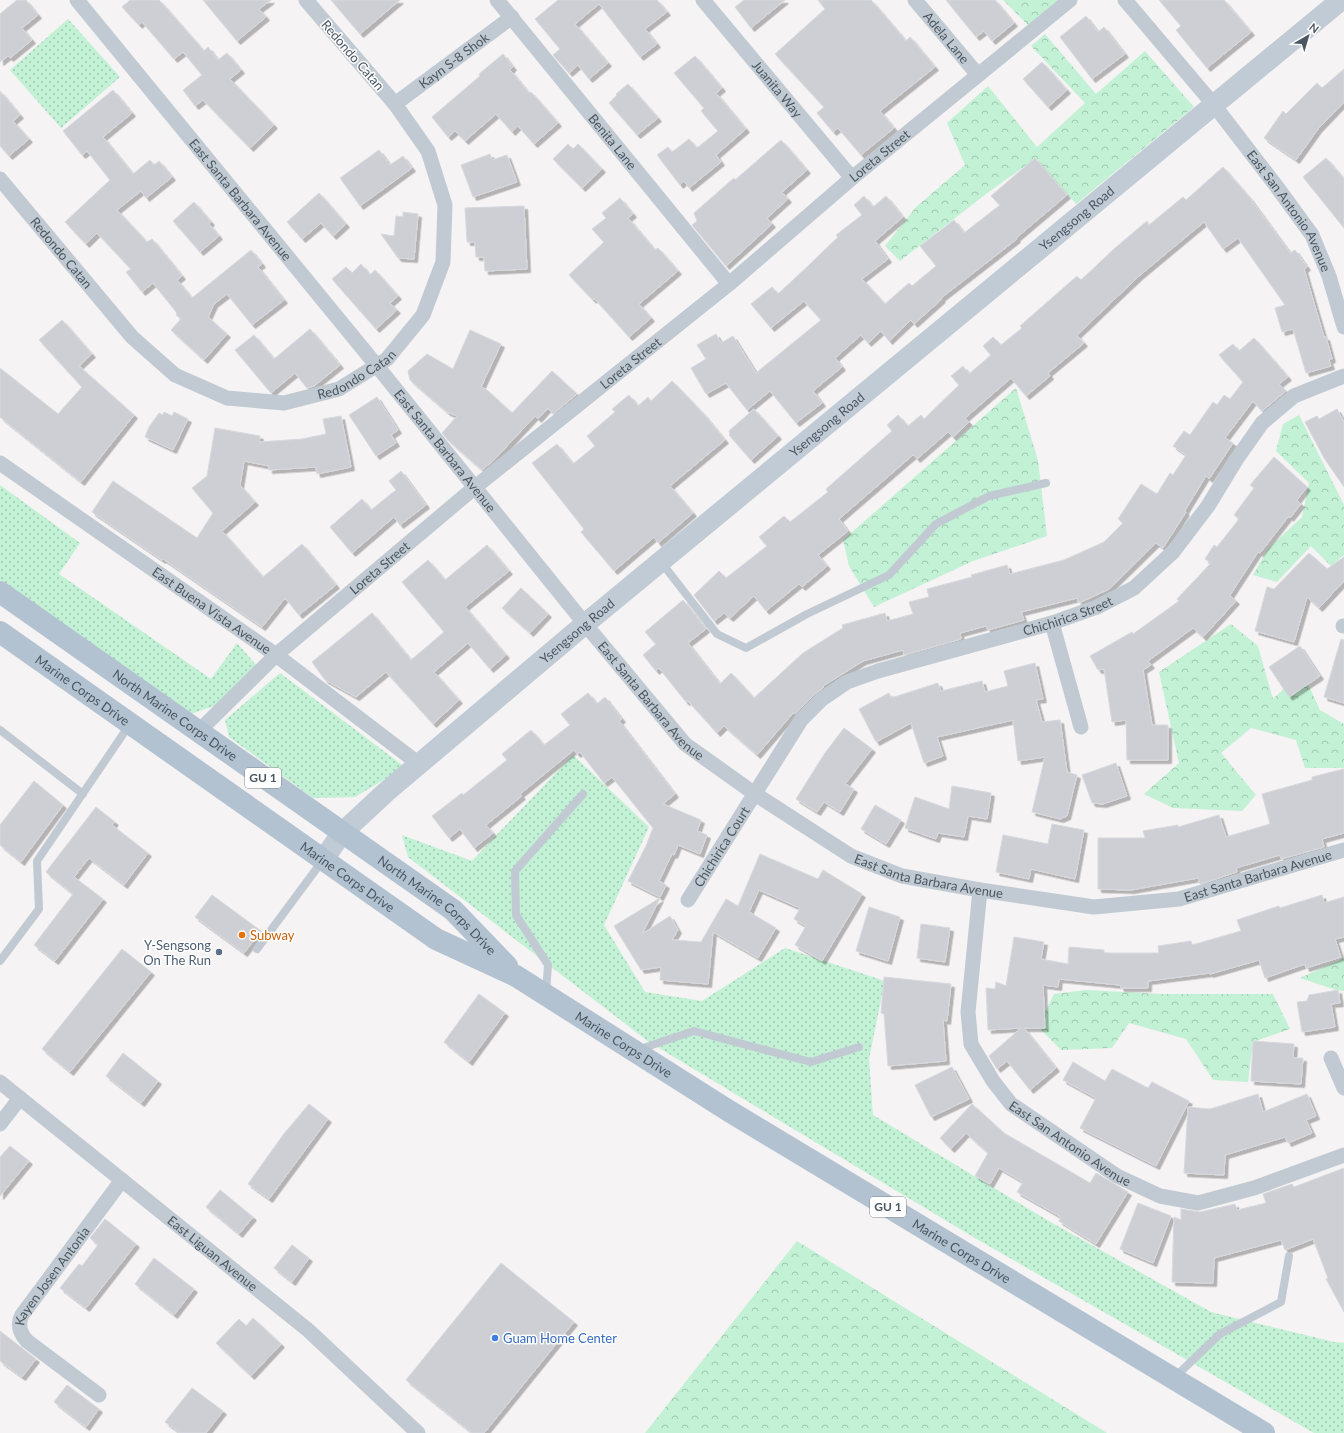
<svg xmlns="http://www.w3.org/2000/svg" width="1344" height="1433" font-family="Lato,sans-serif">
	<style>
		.grass { fill: url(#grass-dots) }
		.forest { fill: url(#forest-crowns) }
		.building { fill: #cdcfd5; stroke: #d7d9de; filter: url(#shadow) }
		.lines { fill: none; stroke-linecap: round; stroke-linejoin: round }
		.lane { stroke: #c1cad2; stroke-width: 8 }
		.street { stroke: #c1cad2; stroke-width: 15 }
		.secondary { stroke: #c1cbd6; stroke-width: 21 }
		.primary { stroke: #b3c2d1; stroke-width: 22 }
		.food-dot { fill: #e8710a; stroke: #fff; stroke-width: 1.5 }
		.service-dot { fill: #5c6f8a; stroke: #fff; stroke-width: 1.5 }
		.shop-dot { fill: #3f7fe0; stroke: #fff; stroke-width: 1.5 }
		.labels { text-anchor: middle; stroke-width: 3; stroke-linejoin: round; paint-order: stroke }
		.shield { fill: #fff; stroke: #808990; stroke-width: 1 }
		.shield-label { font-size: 12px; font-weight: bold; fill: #4a5661 }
		.street-label { font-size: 13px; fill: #4a5661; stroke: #fff }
		.food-label { font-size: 13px; fill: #c56008; stroke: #fff; text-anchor: start }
		.service-label { font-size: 13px; fill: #4e5e75; stroke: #fff; text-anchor: end }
		.shop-label { font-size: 13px; fill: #366cbe; stroke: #fff; text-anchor: start }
	</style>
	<defs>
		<pattern id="grass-dots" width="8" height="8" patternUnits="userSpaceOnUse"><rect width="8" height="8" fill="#c3f1d5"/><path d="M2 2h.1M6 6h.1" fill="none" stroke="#a0c6b0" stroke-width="1.8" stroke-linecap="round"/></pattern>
		<pattern id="forest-crowns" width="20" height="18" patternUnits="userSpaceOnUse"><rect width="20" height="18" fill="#c3f1d5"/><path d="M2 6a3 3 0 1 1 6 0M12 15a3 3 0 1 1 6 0" fill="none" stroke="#a0c6b0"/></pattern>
		<filter id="shadow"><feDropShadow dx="3.5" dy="3.5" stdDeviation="0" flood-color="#0004"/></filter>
	</defs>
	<rect width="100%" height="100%" fill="#f5f3f3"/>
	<!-- grass -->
	<g class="grass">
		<polygon points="68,19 120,77 61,128 10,70"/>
		<polygon points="0,485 80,543 59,574 211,679 237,643 257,666 214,706 191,714 0,580"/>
		<polygon points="280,673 405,767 355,797 313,798 229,737 225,720"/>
		<polygon points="573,755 649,827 604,925 645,992 702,1001 785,948 885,981 869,1059 873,1115 1047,1220 1211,1312 1334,1342 1344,1343 1344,1433 1314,1433 975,1238 649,1042 408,857 402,835 472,861"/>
	</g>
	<!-- forest -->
	<g class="forest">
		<polygon points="1003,0 1060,0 1028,25"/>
		<polygon points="1045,34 1096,94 1145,51 1194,107 1076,204 1036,158 986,194 900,261 885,246 916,207 965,165 947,123 988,86 1037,147 1085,103 1031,46"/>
		<polygon points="1016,388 1038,460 1047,536 973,561 874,607 849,566 843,540"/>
		<polygon points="1299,415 1344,505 1344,555 1331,566 1311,546 1277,582 1253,575 1268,549 1302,517 1309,483 1276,451 1283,424"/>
		<polygon points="1231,624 1258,646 1273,699 1297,676 1308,684 1320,710 1344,724 1344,768 1305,768 1296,740 1251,728 1221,753 1256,795 1242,811 1173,808 1144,794 1179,763 1159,672"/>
		<polygon points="1344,958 1344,991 1336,990 1300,978"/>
		<polygon points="1086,990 1162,994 1273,994 1290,1029 1253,1042 1248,1082 1213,1080 1186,1039 1129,1023 1112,1048 1061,1050 1038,1027 1054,994"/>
		<polygon points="797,1241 1107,1433 645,1433"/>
	</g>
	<!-- building -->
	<g class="building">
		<polygon points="17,0 26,0 38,15 22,28 32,40 10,58 8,56 0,62 0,14"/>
		<polygon points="130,0 159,0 204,51 208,47 218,60 227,53 241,70 230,79 274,125 250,148 203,100 195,106 183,90 202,75 183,52 174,59 142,22 139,25 122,7"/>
		<polygon points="203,0 271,0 259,9 266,17 237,41"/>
		<polygon points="331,0 400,0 360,34"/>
		<polygon points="558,0 657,0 667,12 645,29 657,44 640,57 599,4 575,24 608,63 589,79 578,65 569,73 553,55 560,49 535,19"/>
		<polygon points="744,0 785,0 751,28 735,7"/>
		<polygon points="818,0 871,0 906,41 910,37 935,67 880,111 894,128 861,155 838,128 833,132 817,113 824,107 775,54 825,9"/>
		<polygon points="946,0 995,0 1014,23 992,41 984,31 976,37"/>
		<polygon points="1159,0 1224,0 1251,32 1207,68 1176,30 1181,26"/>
		<polygon points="1086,16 1098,32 1104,27 1125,54 1092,79 1060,37"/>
		<polygon points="503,54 513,67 510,70 529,93 531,92 558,123 534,144 518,126 512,132 496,114 465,141 455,131 448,137 432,117 480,76 479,74"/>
		<polygon points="695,56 722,88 716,93 746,129 716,155 721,162 689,188 684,181 680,185 657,155 668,147 672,152 689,139 697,148 718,131 701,111 704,108 674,73"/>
		<polygon points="1042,62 1067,90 1048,107 1023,79"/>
		<polygon points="1344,69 1344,102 1318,129 1296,160 1264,138 1283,111 1286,114 1317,83 1322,88"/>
		<polygon points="628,84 658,118 637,135 609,103 617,95 616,94"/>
		<polygon points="113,90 132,113 103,137 133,174 150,160 154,165 159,161 172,177 146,198 141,191 117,210 147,242 152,239 182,276 177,280 192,298 251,250 262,264 258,267 284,300 252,325 227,294 214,304 208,317 227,334 204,360 171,330 181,319 176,315 177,313 153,283 142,292 126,272 131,269 97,233 86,244 65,222 110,180 87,151 82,155 63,131"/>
		<polygon points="0,91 20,115 13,121 29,139 9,156 0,146"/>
		<polygon points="781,140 807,170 782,192 788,199 767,218 772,224 726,266 692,225 697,221 694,213 734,178 735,180"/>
		<polygon points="568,144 573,149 578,144 602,169 582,188 553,159"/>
		<polygon points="379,150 390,165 403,156 412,168 360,206 340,178"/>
		<polygon points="490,154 492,160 507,155 517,182 473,197 461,165"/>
		<polygon points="1035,158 1067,195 1016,238 1017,239 941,298 942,299 914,324 911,320 889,341 881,331 868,343 861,335 835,358 842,367 813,391 822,403 796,423 770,391 747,410 726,383 706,394 691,368 706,359 697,345 716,334 721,343 733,336 756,373 821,320 804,301 771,328 751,304 772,287 778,294 809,265 838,237 836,235 862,215 854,205 864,196 873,207 886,196 903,217 875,241 888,259 862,279 885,304 909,283 912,286 936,266 920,246 954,220 964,233 1000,205 991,196"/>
		<polygon points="1326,158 1344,179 1344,228 1303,177"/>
		<polygon points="1223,167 1249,197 1290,253 1295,250 1307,267 1304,269 1324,337 1326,337 1332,359 1329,360 1331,366 1306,373 1293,329 1282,332 1275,308 1285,305 1238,238 1223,249 1204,222 1139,276 1077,335 1084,343 1048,373 1050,376 1026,396 1011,378 965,418 969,422 953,437 948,432 917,459 913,455 839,519 848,531 818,555 827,566 802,587 799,584 766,611 754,596 730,618 724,613 714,621 694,595 719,571 726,578 767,546 759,537 784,516 790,522 828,492 826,489 892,431 887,425 898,415 908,426 921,415 924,419 959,385 951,376 963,366 969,374 991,355 983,346 993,337 1001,345 1022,328 1020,326 1077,276 1081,280 1115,248 1147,221 1149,225 1183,197 1186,200"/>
		<polygon points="319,193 346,224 333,236 321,223 302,239 287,222"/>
		<polygon points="620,198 633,214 628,218 655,250 658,248 678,271 639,304 651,318 629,337 594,298 593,300 569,275 604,242 592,229 606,218 602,213"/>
		<polygon points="194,202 211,222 209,224 219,236 200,252 173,221"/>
		<polygon points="524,206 527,269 485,271 484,257 476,257 475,242 467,242 465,208"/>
		<polygon points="403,212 418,214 414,259 398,258 381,234 394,236 396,216 403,217"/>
		<polygon points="361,264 370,275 375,270 398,296 390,303 397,310 376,329 332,279 346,267 352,273"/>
		<polygon points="62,320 92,354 79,366 134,415 81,482 0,417 0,368 58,414 82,387 39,340"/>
		<polygon points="310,329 340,365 314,386 307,388 295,373 271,393 235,350 254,335 274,359"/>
		<polygon points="470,330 501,344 481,387 487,390 512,413 552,371 577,394 553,414 548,408 538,419 535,416 494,460 482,470 449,441 442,433 457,416 447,412 410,380 408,371 427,354 453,369"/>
		<polygon points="1254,338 1288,377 1279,384 1286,391 1262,411 1253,401 1225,438 1233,443 1209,479 1206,476 1184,512 1186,512 1163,548 1156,543 1109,589 1079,603 1077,598 1021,612 1024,620 988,630 986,626 960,633 961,639 904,655 903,650 863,661 823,686 824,687 816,693 795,714 794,712 757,755 724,726 717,733 688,701 686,702 659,668 656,671 643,655 656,644 645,632 683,600 706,629 688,643 720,684 731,673 754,698 803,653 843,628 842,625 885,613 887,621 913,614 909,602 929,597 927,589 972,577 971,575 1007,565 1010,574 1064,560 1104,542 1123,523 1118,519 1141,484 1157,494 1170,473 1173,475 1186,455 1173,446 1184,431 1190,435 1213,402 1217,405 1224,395 1230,399 1243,382 1219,355 1233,344 1239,351"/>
		<polygon points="672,381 702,412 725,440 670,486 693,513 658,543 654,537 614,571 581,532 584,529 532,463 557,444 573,464 595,446 587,436 615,412 612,409 629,395 638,406 648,397 651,401"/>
		<polygon points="377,397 398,430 391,435 396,443 376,456 349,415"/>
		<polygon points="754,409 778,436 751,460 729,435 730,434 729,431"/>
		<polygon points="1337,409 1344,422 1344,487 1324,458 1305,422 1317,416 1319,419"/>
		<polygon points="164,412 172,416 174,412 188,419 173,450 145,437 149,427 159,413 163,415"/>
		<polygon points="341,416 351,467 317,474 316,467 269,470 269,466 244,461 240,485 255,502 222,531 263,577 302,544 336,585 299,615 285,598 262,627 163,559 162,560 92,512 113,481 197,538 213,513 192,488 207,476 215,428 260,436 259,442 302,439 326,434 323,419"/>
		<polygon points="1274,457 1307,487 1297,500 1301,504 1290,518 1289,516 1260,553 1258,552 1230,595 1236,601 1203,637 1193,628 1148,661 1151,665 1143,670 1152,725 1168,725 1168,760 1127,760 1126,720 1112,722 1104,669 1098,670 1090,656 1132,632 1133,634 1179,601 1177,599 1211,563 1205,559 1214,545 1217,547 1239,519 1234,515 1254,488 1250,485"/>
		<polygon points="401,471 426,505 400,525 394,517 352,553 330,527 362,499 371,510 396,490 389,481"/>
		<polygon points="487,545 509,571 465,607 506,655 490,669 468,643 434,672 459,700 433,724 386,672 356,697 325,680 312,662 372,613 411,660 444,632 402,582 428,560 445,580"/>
		<polygon points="1309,553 1327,569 1344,557 1344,581 1319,608 1307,597 1294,642 1255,631 1267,587 1274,589"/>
		<polygon points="521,588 548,614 530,633 502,608"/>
		<polygon points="1341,639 1344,640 1344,703 1324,697"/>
		<polygon points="1300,646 1320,676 1289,697 1269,667"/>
		<polygon points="1035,663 1043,699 1036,700 1042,722 1060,720 1067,772 1077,775 1067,816 1060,819 1032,812 1045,757 1018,761 1013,720 937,737 943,756 924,763 911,723 876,742 859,709 889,693 891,698 938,683 941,691 982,681 985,692 1008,686 1004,671"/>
		<polygon points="588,693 597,704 605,697 622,719 619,721 675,794 663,804 701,820 697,831 707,835 700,854 678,845 674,855 672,854 659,881 666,885 660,897 628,881 646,846 653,828 612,777 604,783 580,752 577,754 574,750 520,794 522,796 486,825 493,833 474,848 460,829 449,838 432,816 462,793 463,795 507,760 502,754 531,730 544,745 570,725 561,714"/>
		<polygon points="844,728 872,749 845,784 854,789 840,812 824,802 817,812 796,799 825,753"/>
		<polygon points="1116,763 1127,796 1103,804 1092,803 1082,775"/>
		<polygon points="1344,769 1344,833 1322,839 1324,847 1281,859 1280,855 1236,868 1237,872 1200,884 1198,878 1131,890 1098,889 1098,838 1145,838 1143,831 1178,825 1178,827 1219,815 1226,837 1270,824 1262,794 1312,780 1312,777"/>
		<polygon points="34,781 63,805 21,862 0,845 0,825"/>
		<polygon points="952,786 991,793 987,819 968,816 964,837 938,833 936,839 905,828 915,797 949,809"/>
		<polygon points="875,805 901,820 886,844 861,829"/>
		<polygon points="96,807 115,822 112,825 148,853 124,885 89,858 74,877 103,899 55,961 34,945 73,894 46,872"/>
		<polygon points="1052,824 1084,830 1075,879 1031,869 1029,879 996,872 1003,835 1048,844"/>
		<polygon points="760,854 818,879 823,870 862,894 822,961 795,945 806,926 794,919 800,908 759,890 749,912 776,928 758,958 713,932 708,984 660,980 661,967 641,970 614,926 660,898 642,934 670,916 678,930 672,940 701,942 726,899 738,906"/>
		<polygon points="212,895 261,931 244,953 195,917"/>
		<polygon points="1322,895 1324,903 1344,897 1344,937 1335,939 1341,957 1306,968 1305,964 1265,978 1259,960 1210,974 1210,973 1148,981 1148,988 1121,988 1120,985 1059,979 1058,987 1043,985 1045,1028 1024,1028 1056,1068 1030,1090 1007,1061 997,1069 989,1056 1021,1028 988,1030 986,988 995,989 996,982 1006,986 1014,937 1044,942 1041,959 1068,964 1069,947 1104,950 1104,953 1159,953 1158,946 1191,941 1192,945 1241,931 1237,920 1279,906 1280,908"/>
		<polygon points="869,907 900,917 888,961 856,951"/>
		<polygon points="921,924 950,928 945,962 917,958"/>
		<polygon points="122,949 151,972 70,1072 42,1049"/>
		<polygon points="884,977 951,984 947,1021 943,1020 946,1061 888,1066 884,1014 881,1013"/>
		<polygon points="1338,990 1340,1003 1331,1004 1335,1027 1302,1032 1297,1002 1307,1001 1309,995"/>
		<polygon points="479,994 505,1013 469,1062 444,1042"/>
		<polygon points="1253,1041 1294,1044 1293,1058 1303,1058 1301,1084 1251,1081"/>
		<polygon points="123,1053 158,1081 141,1103 106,1076"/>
		<polygon points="1073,1062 1105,1081 1112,1069 1148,1088 1152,1082 1189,1101 1156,1166 1080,1128 1096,1098 1063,1080"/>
		<polygon points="952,1067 969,1099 931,1117 915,1085"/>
		<polygon points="1258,1094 1263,1112 1307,1094 1316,1116 1306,1120 1312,1133 1288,1143 1285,1137 1225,1155 1224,1175 1184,1173 1188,1107 1210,1109"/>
		<polygon points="309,1104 328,1119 269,1199 248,1184 283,1135"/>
		<polygon points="972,1104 1004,1133 1090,1183 1096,1173 1128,1192 1096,1244 1059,1221 1061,1217 1017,1192 1023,1182 999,1168 990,1184 975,1176 988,1153 966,1133 951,1149 940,1138"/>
		<polygon points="10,1146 29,1161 0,1196 0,1157"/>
		<polygon points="1344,1168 1344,1312 1326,1279 1328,1278 1313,1239 1285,1250 1281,1240 1214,1258 1213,1283 1172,1282 1174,1217 1181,1220 1181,1209 1200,1212 1235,1204 1237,1210 1266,1203 1263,1194 1292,1184 1294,1187"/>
		<polygon points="220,1190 253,1217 239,1234 206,1207"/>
		<polygon points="1138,1203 1171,1216 1153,1263 1120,1249"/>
		<polygon points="105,1219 136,1244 86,1308 60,1288 79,1264 82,1266 98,1245 90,1238"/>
		<polygon points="292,1245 309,1258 292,1282 274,1268"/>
		<polygon points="154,1258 194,1289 174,1315 135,1284"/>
		<polygon points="501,1263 574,1322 484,1433 472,1433 406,1380"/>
		<polygon points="253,1318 281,1344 251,1376 216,1343 239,1319 246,1326"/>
		<polygon points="0,1331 36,1359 22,1377 0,1361"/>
		<polygon points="67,1385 99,1409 86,1427 54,1402"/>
		<polygon points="192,1388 223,1411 206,1433 180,1433 165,1422"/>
	</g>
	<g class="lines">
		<!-- lane -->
		<g class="lane">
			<polyline points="661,562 717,634 746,648 807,614 889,575 936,524 989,496 1046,483"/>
			<polyline points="0,730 83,794"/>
			<polyline points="257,949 323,860"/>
			<polyline points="0,961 39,909 37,861 130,724"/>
			<polyline points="546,992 548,965 516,915 515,871 583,794"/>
			<polyline points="637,1050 694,1031 811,1062 859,1047"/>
			<polyline points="1174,1378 1220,1334 1281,1302 1289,1256"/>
		</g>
		<!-- street -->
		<g class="street">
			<path id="s1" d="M77,0L377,366L585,624L685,744L755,794L851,856L902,876L980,890L1094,907L1179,899L1344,850"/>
			<path id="s2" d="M497,0L729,284"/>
			<path id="s3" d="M703,0L852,178"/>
			<path id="s4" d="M915,0L978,75"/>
			<path id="s5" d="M1125,0L1214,105L1277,187L1312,235L1329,276L1344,327"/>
			<path id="s6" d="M395,104L512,17"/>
			<path id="s7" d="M0,179L132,337L175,375L227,398L284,403L339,389L387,359L423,315L443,262L445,205L428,151L395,104L306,0"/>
			<path id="s8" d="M0,463L276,655L419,764"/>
			<polyline points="1052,623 1081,727"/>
			<polyline points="1343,626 1344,626"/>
			<path id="s9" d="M198,732L276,655L474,488L729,284L852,178L1070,0"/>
			<path id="s10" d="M980,890L968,1012L971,1044L993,1081L1011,1104L1117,1176L1160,1196L1198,1203L1254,1188L1344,1155"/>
			<path id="s11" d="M688,900L801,720L822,699L847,682L878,671L1052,623L1097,607L1134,588L1173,552L1208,506L1236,460L1262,423L1294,396L1344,376"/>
			<polyline points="1331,1058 1344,1088"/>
			<path id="s12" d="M0,1082L308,1330L418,1433"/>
			<polyline points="0,1124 20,1098"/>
			<path id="s13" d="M99,1395L27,1341C20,1333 17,1324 22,1315L122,1180"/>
		</g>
		<!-- secondary -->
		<path class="secondary" id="s14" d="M323,860L342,833L386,792L585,624L1341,0"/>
		<!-- primary -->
		<g class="primary">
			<path id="s15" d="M0,592L453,910L507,966"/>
			<path id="s16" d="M0,632L436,939L516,976L729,1111L1264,1433"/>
		</g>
	</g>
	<!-- markers -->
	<circle class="food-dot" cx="242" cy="935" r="4"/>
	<circle class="service-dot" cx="219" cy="952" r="4"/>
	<circle class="shop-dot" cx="495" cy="1338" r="4"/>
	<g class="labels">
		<!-- shield labels -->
		<g class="shield">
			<rect x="245" y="768" width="36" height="20" rx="3"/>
			<rect x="870" y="1197" width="36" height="20" rx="3"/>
		</g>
		<g class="shield-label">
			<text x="263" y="782">GU 1</text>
			<text x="888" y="1211">GU 1</text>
		</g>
		<!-- street labels -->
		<g class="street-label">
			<text dy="5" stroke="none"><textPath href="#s4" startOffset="49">Adela Lane</textPath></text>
			<text transform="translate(353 55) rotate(49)" y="5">Redondo Catan</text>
			<text dy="5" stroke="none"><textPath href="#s6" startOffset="73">Kayn S-8 Shok</textPath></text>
			<text dy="5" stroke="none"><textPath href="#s3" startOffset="116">Juanita Way</textPath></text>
			<text dy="5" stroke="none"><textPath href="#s2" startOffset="183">Benita Lane</textPath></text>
			<text dy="5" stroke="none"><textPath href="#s9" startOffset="893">Loreta Street</textPath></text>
			<text dy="5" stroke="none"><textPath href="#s1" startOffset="258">East Santa Barbara Avenue</textPath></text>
			<text dy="5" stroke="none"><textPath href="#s5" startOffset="268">East San Antonio Avenue</textPath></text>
			<text dy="5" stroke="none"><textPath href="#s14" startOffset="991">Ysengsong Road</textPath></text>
			<text dy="5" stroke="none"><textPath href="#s7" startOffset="96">Redondo Catan</textPath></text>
			<text dy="5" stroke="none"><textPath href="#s9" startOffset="569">Loreta Street</textPath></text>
			<text dy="5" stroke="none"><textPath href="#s7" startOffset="456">Redondo Catan</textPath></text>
			<text dy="5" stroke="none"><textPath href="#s14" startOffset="667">Ysengsong Road</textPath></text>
			<text dy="5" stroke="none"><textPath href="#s1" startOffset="582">East Santa Barbara Avenue</textPath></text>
			<text dy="5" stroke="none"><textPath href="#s9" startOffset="245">Loreta Street</textPath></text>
			<text dy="5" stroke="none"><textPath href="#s8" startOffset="258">East Buena Vista Avenue</textPath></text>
			<text dy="5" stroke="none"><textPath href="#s11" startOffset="503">Chichirica Street</textPath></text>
			<text dy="5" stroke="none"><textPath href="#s14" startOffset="343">Ysengsong Road</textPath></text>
			<text dy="5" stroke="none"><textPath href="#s16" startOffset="101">Marine Corps Drive</textPath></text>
			<text dy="5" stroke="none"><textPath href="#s1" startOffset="906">East Santa Barbara Avenue</textPath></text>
			<text dy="5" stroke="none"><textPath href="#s15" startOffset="214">North Marine Corps Drive</textPath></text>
			<text dy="5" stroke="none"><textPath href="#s11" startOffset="63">Chichirica Court</textPath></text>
			<text dy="5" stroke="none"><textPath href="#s1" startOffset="1242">East Santa Barbara Avenue</textPath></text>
			<text dy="5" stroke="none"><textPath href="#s1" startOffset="1578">East Santa Barbara Avenue</textPath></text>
			<text dy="5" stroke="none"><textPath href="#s16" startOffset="425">Marine Corps Drive</textPath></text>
			<text dy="5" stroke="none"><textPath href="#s15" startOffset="538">North Marine Corps Drive</textPath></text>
			<text dy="5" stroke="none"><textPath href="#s16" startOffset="749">Marine Corps Drive</textPath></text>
			<text dy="5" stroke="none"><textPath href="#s10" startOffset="298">East San Antonio Avenue</textPath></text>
			<text dy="5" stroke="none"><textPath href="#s16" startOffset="1145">Marine Corps Drive</textPath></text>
			<text dy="5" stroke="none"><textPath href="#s12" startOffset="273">East Liguan Avenue</textPath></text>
			<text dy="5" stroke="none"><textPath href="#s13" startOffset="167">Kayen Josen Antonia</textPath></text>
		</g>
		<!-- food labels -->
		<g class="food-label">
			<text x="250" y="940">Subway</text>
		</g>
		<!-- service labels -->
		<g class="service-label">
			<text x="211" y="950">Y-Sengsong<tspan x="211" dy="15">On The Run</tspan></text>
		</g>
		<!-- shop labels -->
		<g class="shop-label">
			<text x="503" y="1343">Guam Home Center</text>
		</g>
	</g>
	<!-- north arrow -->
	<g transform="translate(1308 36) rotate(38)" stroke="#ffffff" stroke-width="3" paint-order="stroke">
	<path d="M0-3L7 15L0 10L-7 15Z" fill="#4a5661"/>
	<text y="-6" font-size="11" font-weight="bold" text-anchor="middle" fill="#4a5661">N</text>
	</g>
</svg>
